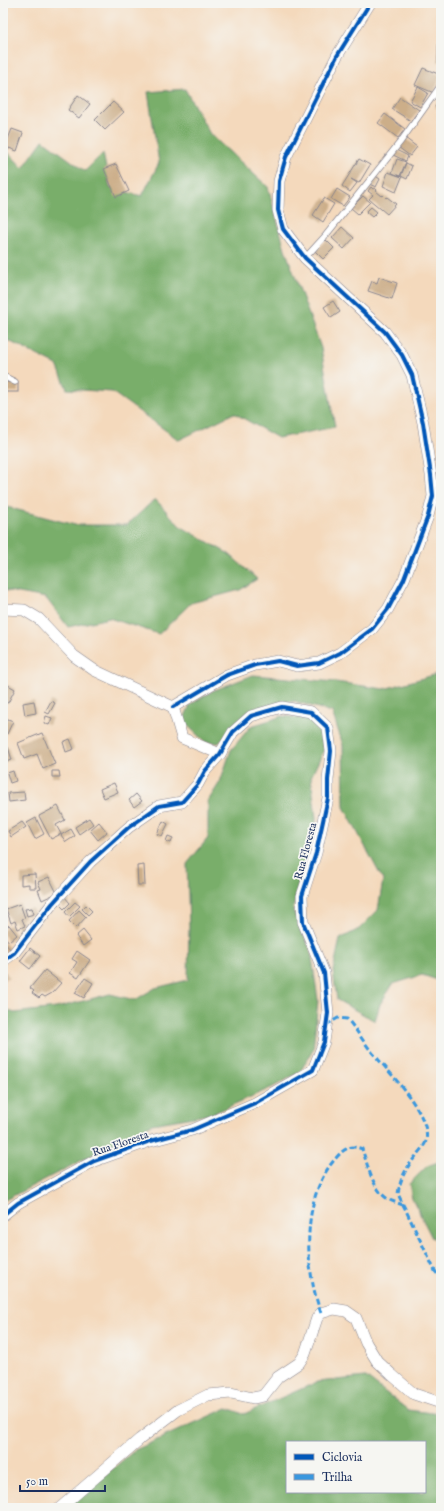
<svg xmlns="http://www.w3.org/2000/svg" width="444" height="1511" font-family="'IM FELL English',serif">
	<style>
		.forest { fill: #79ae6b; stroke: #4a6e64; fill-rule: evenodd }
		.building { fill: #ccae89 }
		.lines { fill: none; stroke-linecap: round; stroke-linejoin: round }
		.service-casing { stroke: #88848d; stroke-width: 7 }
		.minor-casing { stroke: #88848d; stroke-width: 12 }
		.service { stroke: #fff; stroke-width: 5.5 }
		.minor { stroke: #fff; stroke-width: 11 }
		.quiet { stroke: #3a97de; stroke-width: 3; stroke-dasharray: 6 3; stroke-linecap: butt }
		.cycleway-casing { stroke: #f6f6f2; stroke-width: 6 }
		.cycleway { stroke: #0057b8; stroke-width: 4 }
		.labels { text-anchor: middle; stroke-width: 3.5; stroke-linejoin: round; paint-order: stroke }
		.street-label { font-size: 11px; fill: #1b2f5e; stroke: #f6f6f2 }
	</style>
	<rect width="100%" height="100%" fill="#f6f6f2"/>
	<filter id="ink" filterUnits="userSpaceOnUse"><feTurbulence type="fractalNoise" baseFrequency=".025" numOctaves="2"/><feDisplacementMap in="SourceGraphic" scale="8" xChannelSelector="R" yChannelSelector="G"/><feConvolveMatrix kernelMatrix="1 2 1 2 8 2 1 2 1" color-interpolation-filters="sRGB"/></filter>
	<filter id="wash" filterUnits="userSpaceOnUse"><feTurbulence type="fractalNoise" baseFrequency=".012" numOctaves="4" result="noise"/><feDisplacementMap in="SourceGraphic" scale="16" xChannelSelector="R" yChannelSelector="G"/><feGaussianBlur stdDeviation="0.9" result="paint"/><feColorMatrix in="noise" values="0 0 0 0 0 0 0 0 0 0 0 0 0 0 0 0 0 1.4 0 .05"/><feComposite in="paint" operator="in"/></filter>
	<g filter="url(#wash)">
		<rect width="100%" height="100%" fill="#f4d9bc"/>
		<!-- forest -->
		<g class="forest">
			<polygon points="185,89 210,134 268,187 285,249 321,348 335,427 278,438 234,413 179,440 112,392 67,389 57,365 3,338 3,147 23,168 43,140 85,171 103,153 110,188 142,196 159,163 148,92"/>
			<polygon points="155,499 180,526 229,554 257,579 240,590 191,603 159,634 109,618 68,627 46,598 3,590 3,506 75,525 127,525"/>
			<polygon points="441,673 441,981 422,975 393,984 380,1004 375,1021 337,1000 333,971 340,939 359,929 378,910 383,880 344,807 343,745 332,712 294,701 249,712 219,743 205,742 183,721 190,705 212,691 253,675 336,682 384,689"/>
			<polygon points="283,716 308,719 321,732 324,750 311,777 316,818 315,835 301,870 293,911 311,951 318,1000 313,1050 300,1072 273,1087 212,1114 152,1124 3,1201 3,1007 14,1013 56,1008 110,994 135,1000 155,988 188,980 189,926 187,864 208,838 208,801 220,782 231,750 251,726"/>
			<polygon points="441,1161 441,1239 432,1238 412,1198 409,1184 427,1166"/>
			<path d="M366,1377L408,1410L441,1414V1508H66L135,1450L227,1408L244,1414L317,1382ZM287,1442H425V1492H287Z"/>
		</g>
		<g id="blocks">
			<!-- building -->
			<g class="building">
				<rect x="438" y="45" width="3" height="17"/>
				<polygon points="423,68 441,75 434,93 415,85"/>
				<polygon points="418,87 428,93 420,107 410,101"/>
				<polygon points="78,95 90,104 79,118 68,110"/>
				<polygon points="400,97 419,110 411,121 392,109"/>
				<polygon points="441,97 441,111 435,107"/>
				<polygon points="113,102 124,112 105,130 95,120"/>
				<polygon points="385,114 405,129 398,138 378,123"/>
				<polygon points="12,129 23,133 17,151 9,148 8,150 3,148 5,138 8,139"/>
				<polygon points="405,138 417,147 410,156 398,147"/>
				<polygon points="396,150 408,156 406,161 393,155"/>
				<polygon points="359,159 370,165 359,183 351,179 357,183 350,192 342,186"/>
				<polygon points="397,159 406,162 400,176 392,173"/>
				<polygon points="406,163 412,166 407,179 401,176"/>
				<polygon points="116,164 129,191 116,197 104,169"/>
				<polygon points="388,172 402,177 396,192 383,186"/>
				<polygon points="374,175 380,179 376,187 369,184"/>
				<polygon points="371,187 373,189 375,188 377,190 376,191 382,196 383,195 386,198 387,197 396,204 387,214 369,199 373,195 368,191"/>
				<polygon points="337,189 350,197 343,206 331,199"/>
				<polygon points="363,196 370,202 358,214 351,208"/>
				<polygon points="324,198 334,204 323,222 313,215"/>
				<polygon points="371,207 377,212 372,217 366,212"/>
				<polygon points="342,227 354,238 344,249 332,238"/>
				<polygon points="326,240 334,248 323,259 315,251"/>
				<polygon points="379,277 397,283 392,299 368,291 372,281 377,283"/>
				<polygon points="333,301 340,312 331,318 324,307"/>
				<rect x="3" y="382" width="15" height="10"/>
				<polygon points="8,685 15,689 8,703 3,701 3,696"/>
				<polygon points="34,701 36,713 25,715 23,703"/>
				<polygon points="51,701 55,703 49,714 45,712"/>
				<polygon points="46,716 52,718 49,725 44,723"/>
				<polygon points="3,717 13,721 7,734 3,732"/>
				<polygon points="42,733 55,764 43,769 37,754 24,759 18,743"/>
				<polygon points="70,739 74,749 66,752 63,742"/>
				<polygon points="8,747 12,760 5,762 3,748"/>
				<polygon points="13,771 16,781 10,783 7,773"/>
				<polygon points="52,771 59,771 60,777 52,777"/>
				<polygon points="114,783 118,792 104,798 100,789"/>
				<polygon points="24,792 25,800 9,802 8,793"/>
				<polygon points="136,794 142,801 134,807 129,800"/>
				<polygon points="58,806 65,820 56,825 61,834 51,839 39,816"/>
				<polygon points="36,818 44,834 35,839 27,823"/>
				<polygon points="89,818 93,824 79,834 75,827"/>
				<polygon points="163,821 168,824 162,836 157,834"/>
				<polygon points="22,822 26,827 11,837 8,831"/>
				<polygon points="99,822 107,832 98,840 90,830"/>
				<polygon points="71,829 75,836 66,842 61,835"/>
				<polygon points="168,836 173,838 171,843 166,841"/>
				<polygon points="144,865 145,885 138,885 137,866"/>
				<polygon points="35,874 36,888 29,888 29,884 21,885 21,875"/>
				<polygon points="49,877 57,893 42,900 38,890 41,889 38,882"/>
				<polygon points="64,896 70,903 64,909 58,903"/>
				<polygon points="75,902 80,906 69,917 65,912"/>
				<polygon points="20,904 25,918 22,919 25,926 18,929 15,921 11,923 6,909"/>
				<polygon points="86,905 92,911 88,915 82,909"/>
				<polygon points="32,908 34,914 27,916 25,909"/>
				<polygon points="79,910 86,917 76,928 69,921"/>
				<polygon points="9,925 17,935 9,942 3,934 3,930"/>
				<polygon points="83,930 91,940 83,946 76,936"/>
				<polygon points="3,941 10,949 3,955"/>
				<polygon points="30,948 40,956 30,969 20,961"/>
				<polygon points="77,951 90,960 78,978 70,973 77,962 72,959"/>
				<polygon points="45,970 61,983 52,993 45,997 42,995 39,998 32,993 34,991 30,988"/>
				<polygon points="5,971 9,977 3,981 3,973"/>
				<polygon points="85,978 93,983 84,998 75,993"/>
			</g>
		</g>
	</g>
	<g filter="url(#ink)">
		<use href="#blocks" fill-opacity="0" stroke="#88848d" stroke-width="1"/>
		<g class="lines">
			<defs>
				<g id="service">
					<polyline points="305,258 326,235 401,141 441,85"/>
					<polyline points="3,376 15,382"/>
				</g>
				<g id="minor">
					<polyline points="3,609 24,610 39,619 74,656 94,670 173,707"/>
					<polyline points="173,707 227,675 255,665 278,661 297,666 319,663 340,653 372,629 388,609 404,579 428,516 433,496 431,475 423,423 412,375 402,355 385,332 305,258 283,229 278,210 279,181 286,157 337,56 370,3"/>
					<polyline points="173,707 182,738 220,754"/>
					<polyline points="3,961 14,953 52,904 90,862 129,827 159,806 182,802 198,784 205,771 220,754 233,732 251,716 282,707 311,712 328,728 331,751 328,780 328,798 316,853 302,896 303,922 324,973 328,1013 324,1042 313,1070 255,1103 192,1130 147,1142 94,1161 18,1203 3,1215"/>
					<polyline points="60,1508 140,1439 178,1410 208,1395 231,1393 253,1398 263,1396 278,1377 299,1363 305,1354 317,1318 321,1313 334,1309 346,1311 356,1318 366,1343 377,1361 391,1374 414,1394 441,1403"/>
				</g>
			</defs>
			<!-- service casing -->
			<use href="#service" class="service-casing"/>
			<!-- minor casing -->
			<use href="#minor" class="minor-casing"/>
			<!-- service -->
			<use href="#service" class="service"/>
			<!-- minor -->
			<use href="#minor" class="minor"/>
			<!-- quiet -->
			<g class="quiet">
				<path d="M326,1025L338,1018L347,1019C356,1029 363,1041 371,1051C387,1070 432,1115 426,1141C425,1146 419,1151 416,1156C406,1168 400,1179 398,1194L435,1271L441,1279"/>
				<path d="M321,1313C304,1267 301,1197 336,1158C344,1149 350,1144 362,1149C368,1165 372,1189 388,1199C393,1202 398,1203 403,1205"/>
			</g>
			<defs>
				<g id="cycleway">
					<polyline points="173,707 227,675 255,665 278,661 297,666 319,663 340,653 372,629 388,609 404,579 428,516 433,496 431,475 423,423 412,375 402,355 385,332 305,258 283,229 278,210 279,181 286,157 337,56 370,3"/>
					<polyline points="3,961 14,953 52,904 90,862 129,827 159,806 182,802 198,784 205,771 220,754 233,732 251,716 282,707 311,712 328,728 331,751 328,780 328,798 316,853 302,896 303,922 324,973 328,1013 324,1042 313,1070 255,1103 192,1130 147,1142 94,1161 18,1203 3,1215"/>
				</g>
			</defs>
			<!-- cycleway casing -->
			<use href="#cycleway" class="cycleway-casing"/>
			<!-- cycleway -->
			<use href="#cycleway" class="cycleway"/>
		</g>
	</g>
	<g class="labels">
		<!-- street labels -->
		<g class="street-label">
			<text transform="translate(305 851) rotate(-75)" y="4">Rua Floresta</text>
			<text transform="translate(120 1143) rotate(-19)" y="4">Rua Floresta</text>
		</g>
	</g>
	<!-- margin -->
	<rect width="444" height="1511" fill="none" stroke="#f6f6f2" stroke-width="16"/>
	<!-- legend -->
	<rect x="286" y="1441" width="140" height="52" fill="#f6f6f2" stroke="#9ea6b7"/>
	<rect x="294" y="1454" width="20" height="6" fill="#0057b8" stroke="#9ea6b7"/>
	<text x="322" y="1461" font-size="12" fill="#1b2f5e">Ciclovia</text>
	<rect x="294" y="1474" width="20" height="6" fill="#3a97de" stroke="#9ea6b7"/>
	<text x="322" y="1481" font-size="12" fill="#1b2f5e">Trilha</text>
	<!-- scale -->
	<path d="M20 1485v6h85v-6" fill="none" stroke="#1b2f5e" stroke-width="2"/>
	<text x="26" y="1485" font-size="12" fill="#1b2f5e" stroke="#f6f6f2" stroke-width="3" paint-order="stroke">50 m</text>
</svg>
